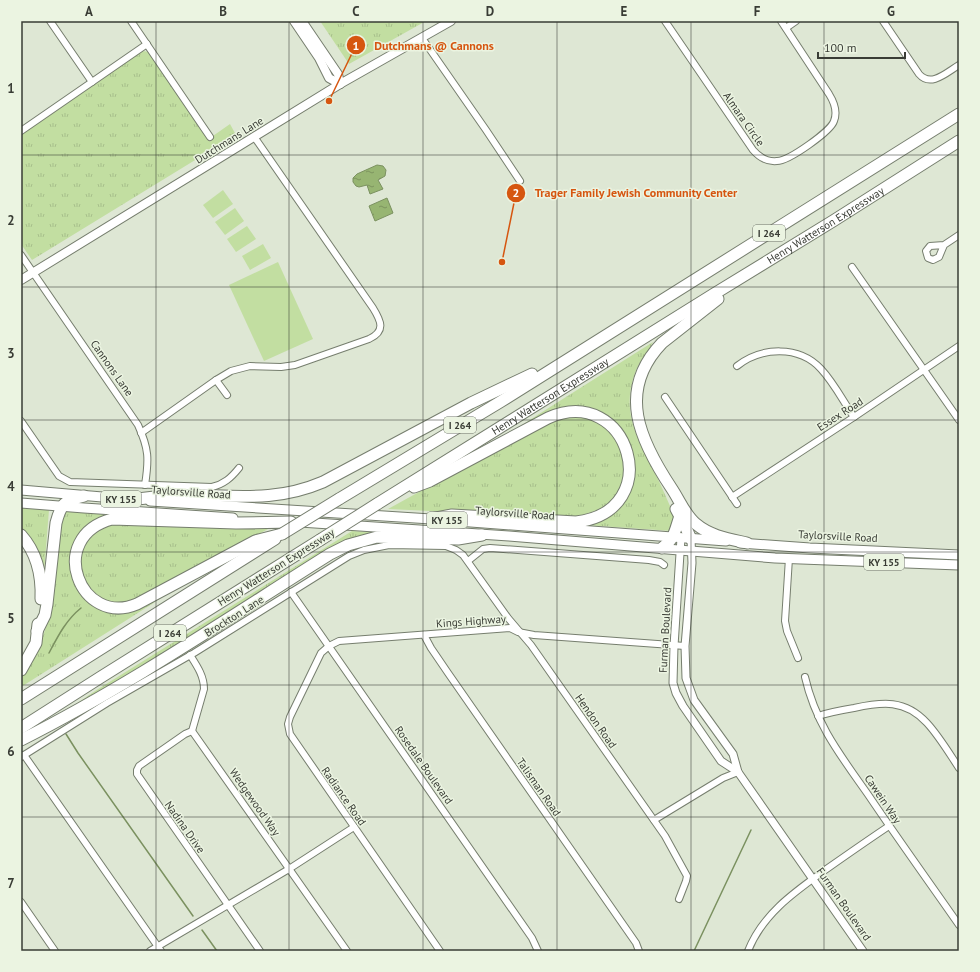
<svg xmlns="http://www.w3.org/2000/svg" width="980" height="972" font-family="'PT Sans',sans-serif">
	<style>
		.grass { fill: url(#grass-tufts) }
		.garden { fill: #c2dea1 }
		.water { fill: url(#water-ripples); stroke: #7b9160 }
		.lines { fill: none; stroke-linecap: round; stroke-linejoin: round }
		.stream { stroke: #7b9160; stroke-width: 1.5 }
		.minor-casing { stroke: #767e6e; stroke-width: 8 }
		.tertiary-casing { stroke: #767e6e; stroke-width: 9 }
		.secondary-casing { stroke: #767e6e; stroke-width: 10 }
		.primary-casing { stroke: #767e6e; stroke-width: 11 }
		.motorway-casing { stroke: #767e6e; stroke-width: 13 }
		.minor { stroke: #fff; stroke-width: 6 }
		.tertiary { stroke: #fff; stroke-width: 7 }
		.secondary { stroke: #fff; stroke-width: 8 }
		.primary { stroke: #fff; stroke-width: 9 }
		.motorway { stroke: #fff; stroke-width: 11 }
		.motorway-bridge-casing { stroke: #767e6e; stroke-width: 13; stroke-linecap: butt }
		.motorway-bridge { stroke: #fff; stroke-width: 11 }
		.grid { fill: none; stroke: #393c35; stroke-width: 1; stroke-opacity: 0.55 }
		.labels { text-anchor: middle; stroke-width: 3; stroke-linejoin: round; paint-order: stroke }
		.shield { fill: #ebf4e1; stroke: #6e7369; stroke-width: 1 }
		.shield-label { font-size: 10px; font-weight: bold; fill: #393c35 }
		.street-label { font-size: 11px; fill: #393c35; stroke: #ebf4e1 }
		.leader { fill: none; stroke: #d65610; stroke-width: 1.5 }
		.callout-dot { fill: #d65610; stroke: #ebf4e1; stroke-width: 1.5 }
		.mark-label { font-size: 12px; text-anchor: middle; font-weight: bold; fill: #fff }
		.callout-label { font-size: 12px; text-anchor: middle; font-weight: bold; fill: #d65610; stroke: #ebf4e1; stroke-width: 3; stroke-linejoin: round; paint-order: stroke }
		.neatline { fill: none; stroke: #393c35; stroke-width: 1.5 }
		.grid-label { font-size: 13px; text-anchor: middle; font-weight: bold; fill: #393c35 }
	</style>
	<defs>
		<pattern id="grass-tufts" width="24" height="20" patternUnits="userSpaceOnUse"><rect width="24" height="20" fill="#c2dea1"/><path d="M3 7l-1-3M5 7V3M7 7l1-3M15 17l-1-3M17 17v-4M19 17l1-3" fill="none" stroke="#a7bf8b"/></pattern>
		<pattern id="water-ripples" width="26" height="14" patternUnits="userSpaceOnUse"><rect width="26" height="14" fill="#97b572"/><path d="M2 4q2-2 4 0t4 0M15 11q2-2 4 0t4 0" fill="none" stroke="#7c945e"/></pattern>
	</defs>
	<rect width="100%" height="100%" fill="#dee7d4"/>
	<!-- grass -->
	<g class="grass">
		<polygon points="320,21 426,21 349,64"/>
		<polygon points="142,51 151,52 210,138 230,124 236,135 32,260 21,244 21,132"/>
		<path d="M653,342C648,352 639,361 635,373C621,411 637,438 654,471C661,485 667,499 673,513L675,517L672,531L586,525L624,497L622,434L569,408L550,413L513,431L539,414Z"/>
		<polygon points="569,415 598,421 619,442 625,472 618,493 605,507 575,518 388,509 541,425"/>
		<polygon points="21,507 49,510 44,573 21,531"/>
		<polygon points="62,511 104,514 104,517 72,565 106,609 172,590 152,604 21,687 21,677 39,648 49,618"/>
		<polygon points="157,523 270,528 132,601 121,603 103,600 84,583 79,563 86,539 104,525"/>
		<polygon points="352,531 380,533 374,534 194,635 69,709 95,691"/>
	</g>
	<!-- garden -->
	<g class="garden">
		<polygon points="223,190 233,204 213,218 203,205"/>
		<polygon points="235,208 244,221 225,235 215,222"/>
		<polygon points="247,226 256,239 236,252 227,239"/>
		<polygon points="263,244 271,258 250,270 242,256"/>
		<polygon points="278,262 313,339 264,361 229,285"/>
	</g>
	<!-- water -->
	<g class="water">
		<polygon points="377,165 383,166 386,170 385,176 378,180 383,189 370,194 367,185 359,187 356,186 353,182 353,178 357,174"/>
		<polygon points="387,198 393,213 375,221 369,206"/>
	</g>
	<g class="lines">
		<!-- stream -->
		<g class="stream">
			<path d="M49,653C58,636 66,620 81,608"/>
			<polyline points="66,734 78,753 193,916"/>
			<polyline points="202,930 217,951"/>
			<polyline points="694,951 751,830"/>
		</g>
		<defs>
			<g id="minor">
				<polyline points="50,21 92,82"/>
				<polyline points="131,21 210,137"/>
				<path d="M665,21L753,150C759,157 767,162 777,161C789,161 831,131 834,121C838,111 834,102 829,94L781,21"/>
				<path d="M883,21L919,74C931,88 947,72 959,65"/>
				<polyline points="786,28 796,21"/>
				<polyline points="422,38 486,130 520,181"/>
				<polyline points="21,131 147,44"/>
				<polyline points="944,245 939,257 933,260 928,258 926,251 930,246 944,245 959,235"/>
				<path d="M21,255L138,425C149,449 149,459 145,485"/>
				<polyline points="852,267 959,420"/>
				<path d="M737,366C761,347 799,345 821,369C834,383 843,401 854,417"/>
				<polyline points="216,380 227,395"/>
				<polyline points="665,397 737,504"/>
				<path d="M21,421L59,476L70,482L212,487C224,484 231,478 239,468"/>
				<path d="M141,433L216,380L231,371L250,366L281,367L295,365L369,339C386,331 381,321 373,308L255,138"/>
				<polyline points="732,497 854,417 959,346"/>
				<polyline points="789,558 785,621 787,631 798,658"/>
				<polyline points="468,561 483,549 490,548 649,560 660,562 664,565"/>
				<polyline points="291,592 532,938 538,951"/>
				<polyline points="424,635 431,648 448,673 636,943 639,951"/>
				<path d="M190,655C197,666 204,676 204,689L192,731"/>
				<path d="M805,677C816,725 841,756 869,796C898,839 929,882 959,925"/>
				<path d="M818,716C830,712 842,710 854,708C882,702 905,699 927,723C939,736 949,753 959,768"/>
				<polyline points="192,731 185,734 139,766 137,770 137,774 260,951"/>
				<polyline points="192,731 347,951"/>
				<polyline points="24,755 161,951"/>
				<polyline points="21,757 107,703 194,653 349,556 364,550 389,545 446,546 456,550 463,555 508,618 531,645 665,836 687,876 686,881 679,899"/>
				<polyline points="654,820 723,778 738,772"/>
				<polyline points="21,902 55,951"/>
				<polyline points="150,951 289,869 354,827"/>
				<polyline points="440,951 290,734 288,724 290,717 321,653 329,646 339,641 510,628 518,632 534,635 685,646"/>
				<path d="M748,951C763,913 796,891 828,868C848,854 868,840 889,826"/>
			</g>
			<g id="tertiary">
				<polyline points="681,538 674,646 673,683 676,693 683,706 721,761 738,772"/>
				<polyline points="691,539 692,563 685,646 686,678 694,700 733,754 738,772 863,951"/>
			</g>
			<g id="secondary">
				<polyline points="294,21 319,58 329,78 340,84"/>
				<polyline points="302,21 338,74 340,84"/>
				<polyline points="21,280 340,84 451,21"/>
			</g>
			<g id="primary">
				<polyline points="21,490 137,500"/>
				<polyline points="150,501 431,519 726,541"/>
				<polyline points="21,503 84,508 233,518"/>
				<polyline points="300,522 509,536 775,558 959,565"/>
				<polyline points="740,543 810,548 959,555"/>
			</g>
			<g id="motorway">
				<path d="M718,299L662,343C616,391 640,441 672,489C680,501 685,515 696,524C710,536 729,539 747,543"/>
				<path d="M414,487L430,481L548,418C629,382 668,511 576,522L452,515L431,519"/>
				<polyline points="339,499 500,402 959,114"/>
				<path d="M130,500C147,498 165,495 182,495C233,495 274,503 323,482L471,403L532,374"/>
				<path id="s1" d="M377,504L714,294L833,221L959,141"/>
				<polyline points="676,509 686,528 691,539"/>
				<path d="M282,534L255,541L137,604C80,628 45,537 112,519L236,523L291,522"/>
				<path d="M21,535C37,553 42,576 41,599"/>
				<path d="M662,548C675,539 675,530 680,516"/>
				<path d="M37,631L45,615L47,604L56,523C61,504 64,500 84,496"/>
				<polyline points="21,670 36,643 38,624"/>
				<polyline points="21,699 275,539"/>
				<polyline points="21,728 101,677 320,540"/>
				<path d="M21,740C128,686 228,618 330,554L348,545L377,537L458,539L482,535"/>
			</g>
		</defs>
		<!-- minor casing -->
		<use href="#minor" class="minor-casing"/>
		<!-- tertiary casing -->
		<use href="#tertiary" class="tertiary-casing"/>
		<!-- secondary casing -->
		<use href="#secondary" class="secondary-casing"/>
		<!-- primary casing -->
		<use href="#primary" class="primary-casing"/>
		<!-- motorway casing -->
		<use href="#motorway" class="motorway-casing"/>
		<!-- minor -->
		<use href="#minor" class="minor"/>
		<!-- tertiary -->
		<use href="#tertiary" class="tertiary"/>
		<!-- secondary -->
		<use href="#secondary" class="secondary"/>
		<!-- primary -->
		<use href="#primary" class="primary"/>
		<!-- motorway -->
		<use href="#motorway" class="motorway"/>
		<defs>
			<g id="motorway-bridge">
				<polyline points="282,534 339,499"/>
				<polyline points="320,540 377,504"/>
			</g>
		</defs>
		<!-- motorway-bridge casing -->
		<use href="#motorway-bridge" class="motorway-bridge-casing"/>
		<!-- motorway-bridge -->
		<use href="#motorway-bridge" class="motorway-bridge"/>
	</g>
	<!-- grid -->
	<path class="grid" d="M156,21V951M289,21V951M423,21V951M557,21V951M691,21V951M824,21V951M21,155H959M21,287H959M21,420H959M21,552H959M21,685H959M21,817H959"/>
	<g class="labels">
		<!-- shield labels -->
		<g class="shield">
			<rect x="753" y="225" width="32" height="16" rx="3"/>
			<rect x="444" y="417" width="32" height="16" rx="3"/>
			<rect x="101" y="491" width="40" height="16" rx="3"/>
			<rect x="427" y="512" width="40" height="16" rx="3"/>
			<rect x="864" y="554" width="40" height="16" rx="3"/>
			<rect x="154" y="625" width="32" height="16" rx="3"/>
		</g>
		<g class="shield-label">
			<text x="769" y="237">I 264</text>
			<text x="460" y="429">I 264</text>
			<text x="121" y="503">KY 155</text>
			<text x="447" y="524">KY 155</text>
			<text x="884" y="566">KY 155</text>
			<text x="170" y="637">I 264</text>
		</g>
		<!-- street labels -->
		<g class="street-label">
			<text transform="translate(744 119) rotate(55)" y="4">Almara Circle</text>
			<text transform="translate(229 140) rotate(-32)" y="4">Dutchmans Lane</text>
			<text dy="4" stroke="none"><textPath href="#s1" startOffset="528">Henry Watterson Expressway</textPath></text>
			<text transform="translate(112 368) rotate(55)" y="4">Cannons Lane</text>
			<text dy="4" stroke="none"><textPath href="#s1" startOffset="204">Henry Watterson Expressway</textPath></text>
			<text transform="translate(840 414) rotate(-33)" y="4">Essex Road</text>
			<text transform="translate(191 492) rotate(4)" y="4">Taylorsville Road</text>
			<text transform="translate(515 513) rotate(4)" y="4">Taylorsville Road</text>
			<text transform="translate(838 536) rotate(3)" y="4">Taylorsville Road</text>
			<text transform="translate(276 567) rotate(-32)" y="4">Henry Watterson Expressway</text>
			<text transform="translate(234 616) rotate(-32)" y="4">Brockton Lane</text>
			<text transform="translate(471 621) rotate(-4)" y="4">Kings Highway</text>
			<text transform="translate(665 630) rotate(-87)" y="4">Furman Boulevard</text>
			<text transform="translate(596 721) rotate(55)" y="4">Hendon Road</text>
			<text transform="translate(424 765) rotate(55)" y="4">Rosedale Boulevard</text>
			<text transform="translate(539 787) rotate(55)" y="4">Talisman Road</text>
			<text transform="translate(344 796) rotate(55)" y="4">Radiance Road</text>
			<text transform="translate(883 799) rotate(56)" y="4">Cawein Way</text>
			<text transform="translate(255 802) rotate(55)" y="4">Wedgewood Way</text>
			<text transform="translate(185 827) rotate(55)" y="4">Nadina Drive</text>
			<text transform="translate(844 904) rotate(55)" y="4">Furman Boulevard</text>
		</g>
	</g>
	<!-- callouts -->
	<path class="leader" d="M329 101L356 45M502 262L516 193"/>
	<g class="callout-dot">
		<circle cx="329" cy="101" r="4"/>
		<circle cx="502" cy="262" r="4"/>
		<circle cx="356" cy="45" r="10"/>
		<circle cx="516" cy="193" r="10"/>
	</g>
	<g class="mark-label">
		<text x="356" y="50">1</text>
		<text x="516" y="197">2</text>
	</g>
	<g class="callout-label">
		<text x="434" y="50">Dutchmans @ Cannons</text>
		<text x="636" y="197">Trager Family Jewish Community Center</text>
	</g>
	<!-- border -->
	<rect width="980" height="972" fill="none" stroke="#ebf4e1" stroke-width="44"/>
	<!-- scale -->
	<path d="M818 52v6h87v-6" fill="none" stroke="#393c35" stroke-width="2"/>
	<text x="824" y="52" font-size="12" fill="#393c35" stroke="#ebf4e1" stroke-width="3" paint-order="stroke">100 m</text>
	<rect x="22" y="22" width="936" height="928" class="neatline"/>
	<g class="grid-label">
		<text x="89" y="16">A</text>
		<text x="223" y="16">B</text>
		<text x="356" y="16">C</text>
		<text x="490" y="16">D</text>
		<text x="624" y="16">E</text>
		<text x="757" y="16">F</text>
		<text x="891" y="16">G</text>
		<text x="11" y="93">1</text>
		<text x="11" y="225">2</text>
		<text x="11" y="358">3</text>
		<text x="11" y="491">4</text>
		<text x="11" y="623">5</text>
		<text x="11" y="756">6</text>
		<text x="11" y="888">7</text>
	</g>
</svg>
